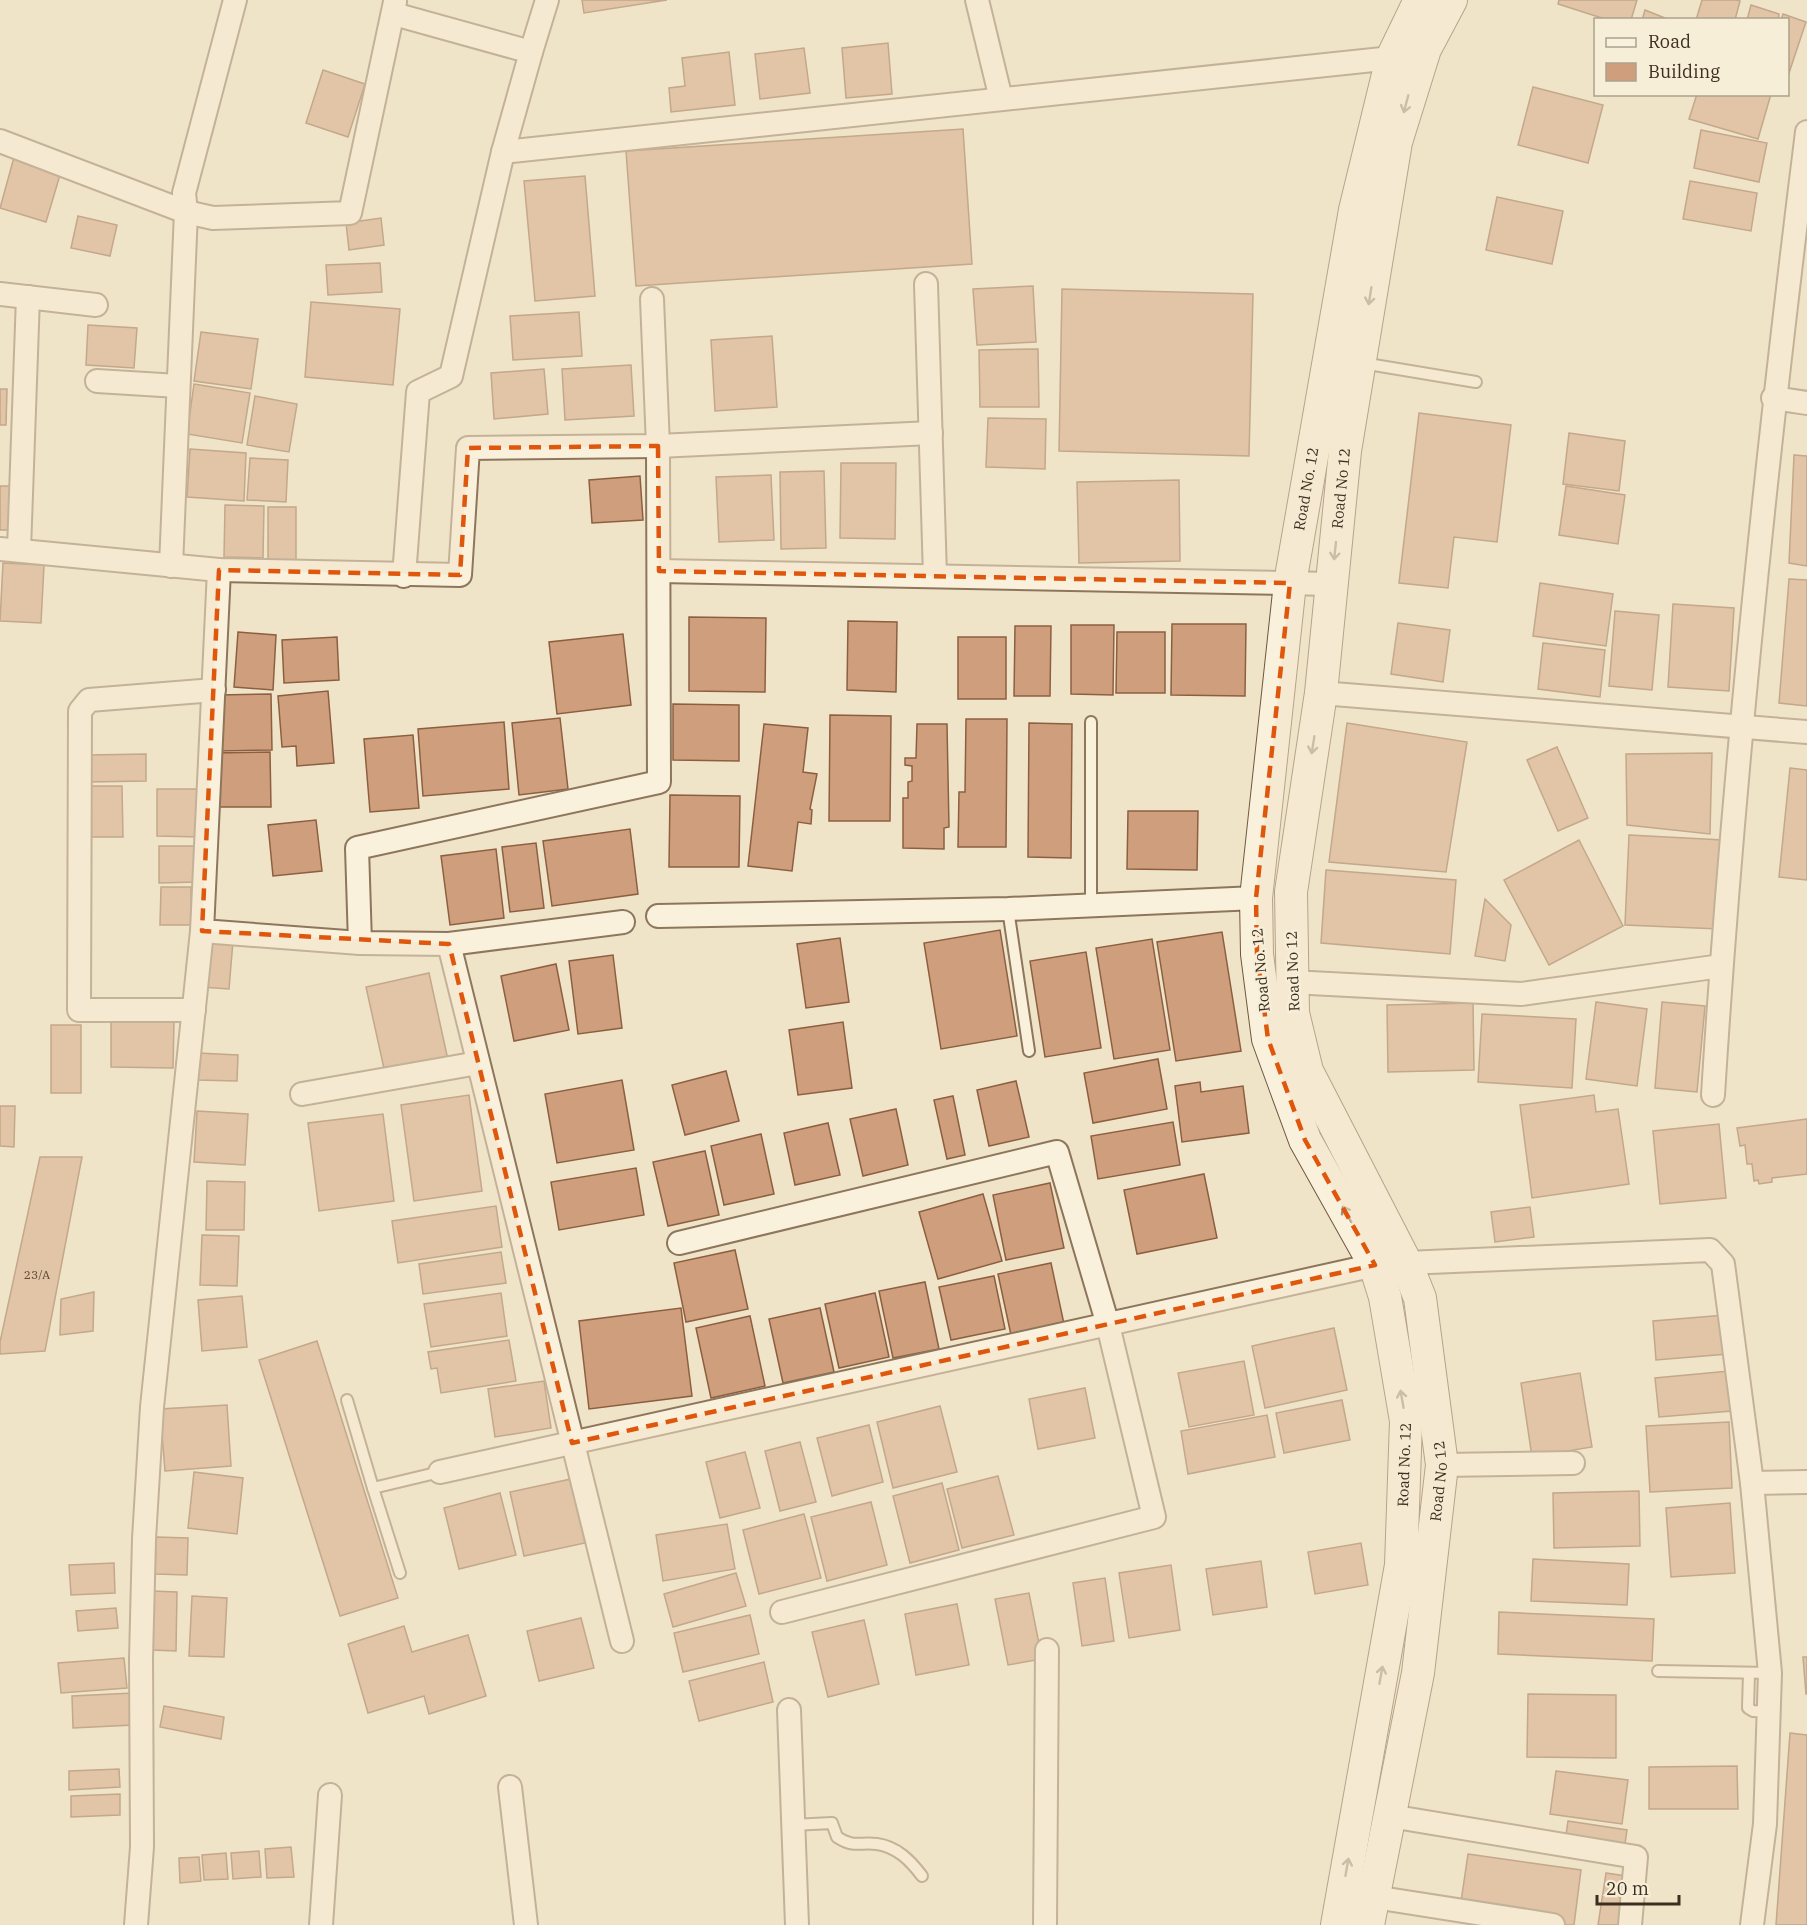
<svg xmlns="http://www.w3.org/2000/svg" width="1807" height="1925" font-family="'IBM Plex Serif',serif">
	<style>
		.building { fill: #cf9f7d; stroke: #8d5f41; stroke-width: 1.5 }
		.lines { fill: none; stroke-linecap: round; stroke-linejoin: round }
		.lane-casing { stroke: #8d765c; stroke-width: 14 }
		.street-casing { stroke: #8d765c; stroke-width: 26 }
		.secondary-casing { stroke: #6f573f; stroke-width: 34 }
		.lane { stroke: #faf1dc; stroke-width: 10 }
		.street { stroke: #faf1dc; stroke-width: 22 }
		.secondary { stroke: #faf1dc; stroke-width: 32 }
		.oneway { stroke: #9c907e }
		.marked { fill: none; stroke: #df570d; stroke-width: 4.5; stroke-dasharray: 12 8; stroke-linejoin: round }
		.labels { text-anchor: middle; stroke-width: 5; stroke-linejoin: round; paint-order: stroke }
		.number-label { font-size: 12px; fill: #624a37 }
		.street-label { font-size: 15px; fill: #3d2e20; stroke: #f7eed8 }
	</style>
	<rect width="100%" height="100%" fill="#f0e4c8"/>
	<!-- building -->
	<g class="building">
		<polygon points="582,0 667,0 584,13"/>
		<polygon points="1559,0 1637,0 1631,20 1608,20 1558,4"/>
		<polygon points="1702,0 1736,0 1740,1 1735,20 1696,20"/>
		<polygon points="1751,5 1779,14 1778,20 1747,20"/>
		<polygon points="1645,10 1670,20 1642,20"/>
		<polygon points="1783,14 1806,22 1788,76 1788,20 1781,20"/>
		<polygon points="888,43 892,94 846,98 842,48"/>
		<polygon points="804,48 810,93 760,99 755,54"/>
		<polygon points="729,52 735,105 671,112 669,88 685,86 682,58"/>
		<polygon points="323,70 365,84 348,137 306,123"/>
		<polygon points="1533,87 1603,105 1588,163 1518,145"/>
		<polygon points="1697,94 1771,94 1758,139 1689,119"/>
		<polygon points="963,129 972,264 636,286 626,151"/>
		<polygon points="1701,130 1767,143 1759,182 1694,168"/>
		<polygon points="16,150 63,165 46,222 0,208"/>
		<polygon points="585,176 595,296 535,301 524,181"/>
		<polygon points="1690,181 1757,193 1751,231 1683,219"/>
		<polygon points="1497,197 1563,211 1552,264 1486,250"/>
		<polygon points="78,216 117,225 110,256 71,248"/>
		<polygon points="381,218 384,245 349,250 346,223"/>
		<polygon points="380,263 382,292 328,295 326,265"/>
		<polygon points="1033,286 1036,342 977,345 973,289"/>
		<polygon points="1062,289 1253,294 1249,456 1059,451"/>
		<polygon points="311,302 400,309 393,385 305,377"/>
		<polygon points="579,312 582,356 513,360 510,316"/>
		<polygon points="88,325 137,328 134,368 86,365"/>
		<polygon points="201,332 258,339 251,389 194,381"/>
		<polygon points="772,336 777,407 715,411 711,340"/>
		<polygon points="1038,349 1039,407 980,407 979,350"/>
		<polygon points="631,365 634,416 565,420 562,369"/>
		<polygon points="544,369 548,414 494,419 491,373"/>
		<polygon points="194,384 250,393 242,443 187,434"/>
		<polygon points="0,389 7,389 6,425 0,425"/>
		<polygon points="255,396 297,404 289,452 247,445"/>
		<polygon points="1419,413 1511,425 1497,542 1454,537 1448,588 1399,583"/>
		<polygon points="988,418 1046,419 1045,469 986,467"/>
		<polygon points="1569,433 1625,441 1619,491 1563,484"/>
		<polygon points="190,449 246,453 244,501 187,497"/>
		<polygon points="1794,455 1807,456 1807,566 1789,563"/>
		<polygon points="250,458 288,460 286,502 247,500"/>
		<polygon points="841,463 896,463 895,539 840,538"/>
		<polygon points="824,471 826,548 781,549 780,472"/>
		<polygon points="771,475 774,540 719,542 716,477"/>
		<polygon points="640,476 643,520 592,523 589,480"/>
		<polygon points="1179,480 1180,561 1079,563 1077,482"/>
		<polygon points="0,486 12,486 10,530 0,530"/>
		<polygon points="1566,486 1625,495 1618,544 1559,535"/>
		<polygon points="225,505 264,506 263,558 224,557"/>
		<rect x="268" y="507" width="28" height="54"/>
		<polygon points="3,563 44,565 41,623 0,621"/>
		<polygon points="1789,579 1807,580 1807,706 1779,703"/>
		<polygon points="1540,583 1613,594 1606,646 1533,636"/>
		<polygon points="1673,604 1734,608 1729,691 1668,687"/>
		<polygon points="1615,611 1659,615 1652,690 1609,686"/>
		<polygon points="689,617 766,618 765,692 689,691"/>
		<polygon points="848,621 897,622 896,692 847,690"/>
		<polygon points="1398,623 1450,630 1443,682 1391,674"/>
		<polygon points="1172,624 1246,624 1245,696 1171,695"/>
		<polygon points="1071,625 1114,625 1113,695 1071,694"/>
		<polygon points="1015,626 1051,626 1050,696 1014,696"/>
		<polygon points="238,632 276,635 273,690 234,687"/>
		<polygon points="1117,632 1165,632 1165,693 1116,693"/>
		<polygon points="623,634 631,705 557,714 549,642"/>
		<polygon points="337,637 339,680 284,683 282,640"/>
		<rect x="958" y="637" width="48" height="62"/>
		<polygon points="1543,643 1605,650 1600,697 1538,689"/>
		<polygon points="328,691 334,763 297,766 296,746 282,747 278,696"/>
		<polygon points="271,694 272,750 220,751 219,695"/>
		<polygon points="673,704 739,705 739,761 673,760"/>
		<polygon points="830,715 891,716 890,821 829,821"/>
		<polygon points="560,718 568,789 519,795 512,723"/>
		<polygon points="966,719 1007,719 1006,847 958,847 959,792 965,792"/>
		<polygon points="504,722 509,789 423,796 418,729"/>
		<polygon points="1029,723 1072,724 1071,858 1028,857"/>
		<polygon points="1347,723 1467,742 1446,872 1329,862"/>
		<polygon points="764,724 808,728 803,772 817,774 810,809 812,810 811,824 798,822 792,871 748,866"/>
		<polygon points="917,724 947,724 949,827 944,828 944,849 903,848 903,798 908,798 908,782 912,781 912,766 905,765 905,758 916,758"/>
		<polygon points="413,735 419,808 370,812 364,739"/>
		<polygon points="1557,747 1588,818 1558,831 1527,760"/>
		<polygon points="270,752 271,807 215,807 214,753"/>
		<polygon points="1712,753 1710,834 1627,825 1626,754"/>
		<polygon points="146,754 146,781 89,782 89,755"/>
		<polygon points="1790,768 1807,770 1807,880 1779,877"/>
		<polygon points="85,786 122,786 123,837 85,837"/>
		<polygon points="157,789 202,789 201,837 157,836"/>
		<polygon points="670,795 740,796 739,867 669,867"/>
		<polygon points="1128,811 1198,811 1197,870 1127,869"/>
		<polygon points="316,820 322,871 273,876 268,825"/>
		<polygon points="630,829 638,894 552,906 543,841"/>
		<polygon points="1629,835 1723,840 1719,929 1625,925"/>
		<polygon points="1579,840 1623,926 1549,965 1504,880"/>
		<polygon points="536,843 544,908 510,912 502,847"/>
		<polygon points="159,846 198,846 198,882 159,883"/>
		<polygon points="496,849 504,918 450,925 441,856"/>
		<polygon points="1326,870 1456,880 1450,954 1321,943"/>
		<polygon points="161,887 191,887 191,925 160,925"/>
		<polygon points="1485,899 1511,925 1505,961 1475,956"/>
		<polygon points="1000,930 1017,1036 941,1049 924,943"/>
		<polygon points="1222,932 1241,1051 1176,1061 1157,942"/>
		<polygon points="840,938 849,1002 806,1008 797,944"/>
		<polygon points="204,939 233,941 229,989 201,987"/>
		<polygon points="1152,939 1170,1050 1114,1059 1096,948"/>
		<polygon points="1086,952 1101,1048 1045,1057 1030,961"/>
		<polygon points="613,955 622,1028 578,1034 569,961"/>
		<polygon points="556,964 569,1030 514,1041 501,976"/>
		<polygon points="429,973 448,1060 385,1073 366,987"/>
		<polygon points="1596,1002 1647,1009 1637,1086 1586,1079"/>
		<polygon points="1662,1002 1705,1006 1697,1092 1655,1088"/>
		<polygon points="1473,1003 1474,1070 1388,1072 1387,1005"/>
		<polygon points="1482,1014 1576,1019 1572,1088 1478,1082"/>
		<polygon points="111,1022 174,1022 173,1068 111,1067"/>
		<polygon points="843,1022 852,1088 798,1095 789,1030"/>
		<rect x="51" y="1025" width="30" height="68"/>
		<polygon points="198,1053 238,1055 237,1081 197,1080"/>
		<polygon points="1158,1059 1167,1109 1093,1123 1084,1073"/>
		<polygon points="726,1071 739,1121 685,1135 672,1085"/>
		<polygon points="622,1080 634,1150 557,1163 545,1094"/>
		<polygon points="1016,1081 1029,1137 989,1146 977,1090"/>
		<polygon points="1200,1082 1201,1092 1243,1086 1249,1133 1182,1142 1175,1086"/>
		<polygon points="469,1095 482,1191 414,1201 401,1105"/>
		<polygon points="1594,1095 1596,1112 1618,1109 1629,1184 1532,1198 1520,1105"/>
		<polygon points="953,1096 965,1155 947,1159 934,1100"/>
		<polygon points="0,1106 15,1106 14,1147 0,1146"/>
		<polygon points="896,1109 908,1165 863,1176 850,1119"/>
		<polygon points="197,1111 248,1114 245,1165 194,1162"/>
		<polygon points="383,1114 394,1201 319,1211 308,1123"/>
		<polygon points="1807,1119 1807,1174 1772,1178 1772,1182 1759,1184 1758,1180 1754,1181 1752,1164 1747,1164 1745,1145 1740,1146 1737,1128"/>
		<polygon points="1173,1122 1180,1165 1098,1179 1091,1136"/>
		<polygon points="828,1123 840,1175 795,1185 784,1133"/>
		<polygon points="1719,1124 1726,1198 1660,1204 1653,1131"/>
		<polygon points="761,1134 774,1194 724,1205 711,1146"/>
		<polygon points="705,1151 719,1215 668,1226 653,1162"/>
		<polygon points="40,1157 82,1157 45,1351 0,1354 0,1342"/>
		<polygon points="636,1168 644,1215 559,1230 551,1182"/>
		<polygon points="1204,1174 1217,1238 1137,1254 1124,1190"/>
		<polygon points="207,1181 245,1182 244,1230 206,1230"/>
		<polygon points="1050,1183 1064,1248 1006,1260 993,1195"/>
		<polygon points="983,1194 1002,1261 938,1279 919,1212"/>
		<polygon points="496,1206 502,1247 398,1263 392,1221"/>
		<polygon points="1530,1207 1534,1237 1495,1242 1491,1212"/>
		<polygon points="202,1235 239,1236 237,1286 200,1285"/>
		<polygon points="735,1250 748,1309 686,1322 674,1263"/>
		<polygon points="501,1252 506,1283 423,1294 419,1264"/>
		<polygon points="1051,1263 1064,1324 1011,1335 998,1274"/>
		<polygon points="994,1276 1005,1329 951,1340 939,1287"/>
		<polygon points="925,1282 939,1349 893,1358 879,1291"/>
		<polygon points="94,1292 93,1331 60,1335 61,1299"/>
		<polygon points="501,1293 507,1336 431,1347 424,1304"/>
		<polygon points="875,1293 889,1357 839,1368 825,1304"/>
		<polygon points="242,1296 247,1347 202,1351 198,1300"/>
		<polygon points="681,1308 692,1396 589,1409 579,1321"/>
		<polygon points="820,1308 834,1372 783,1383 769,1319"/>
		<polygon points="1725,1315 1728,1354 1656,1360 1653,1321"/>
		<polygon points="750,1316 765,1386 711,1398 696,1328"/>
		<polygon points="1334,1328 1347,1390 1265,1408 1252,1346"/>
		<polygon points="509,1340 516,1381 441,1393 437,1368 431,1369 428,1352"/>
		<polygon points="317,1341 398,1598 340,1616 259,1360"/>
		<polygon points="1244,1361 1254,1415 1189,1427 1178,1373"/>
		<polygon points="1729,1371 1732,1411 1659,1417 1655,1378"/>
		<polygon points="1580,1373 1592,1447 1532,1457 1521,1383"/>
		<polygon points="544,1381 551,1428 495,1437 488,1389"/>
		<polygon points="1085,1388 1095,1438 1038,1449 1029,1399"/>
		<polygon points="1342,1400 1350,1440 1284,1453 1276,1413"/>
		<polygon points="227,1405 231,1466 165,1471 160,1409"/>
		<polygon points="940,1406 957,1472 893,1488 877,1422"/>
		<polygon points="1267,1415 1275,1457 1188,1474 1181,1431"/>
		<polygon points="1729,1422 1732,1488 1650,1492 1646,1426"/>
		<polygon points="869,1425 883,1482 832,1496 817,1438"/>
		<polygon points="800,1442 816,1502 780,1511 765,1451"/>
		<polygon points="745,1452 760,1508 720,1518 706,1462"/>
		<polygon points="194,1472 243,1478 237,1534 188,1528"/>
		<polygon points="998,1476 1014,1535 962,1548 947,1489"/>
		<polygon points="571,1479 585,1543 524,1556 510,1492"/>
		<polygon points="942,1483 959,1550 910,1563 893,1496"/>
		<polygon points="1639,1491 1640,1546 1554,1548 1553,1493"/>
		<polygon points="500,1493 516,1555 459,1569 444,1508"/>
		<polygon points="871,1502 887,1565 827,1581 811,1517"/>
		<polygon points="1730,1503 1735,1573 1671,1577 1666,1508"/>
		<polygon points="804,1514 821,1578 759,1594 743,1530"/>
		<polygon points="727,1524 735,1569 663,1581 656,1535"/>
		<polygon points="156,1537 188,1538 187,1575 155,1574"/>
		<polygon points="1361,1543 1368,1585 1315,1594 1308,1552"/>
		<polygon points="1533,1559 1629,1564 1627,1605 1531,1601"/>
		<polygon points="1261,1561 1267,1607 1213,1615 1206,1569"/>
		<polygon points="114,1563 115,1593 71,1595 69,1565"/>
		<polygon points="1171,1565 1180,1630 1129,1638 1119,1573"/>
		<polygon points="736,1573 746,1606 673,1627 664,1594"/>
		<polygon points="1105,1578 1114,1641 1082,1646 1073,1583"/>
		<polygon points="152,1591 177,1592 176,1651 151,1650"/>
		<polygon points="1029,1593 1042,1659 1008,1665 995,1599"/>
		<polygon points="192,1596 227,1598 224,1657 189,1656"/>
		<polygon points="957,1604 969,1665 916,1675 905,1614"/>
		<polygon points="116,1608 118,1628 78,1631 76,1611"/>
		<polygon points="1499,1612 1654,1619 1652,1661 1498,1654"/>
		<polygon points="750,1615 759,1654 683,1672 674,1633"/>
		<polygon points="581,1618 594,1668 539,1681 527,1631"/>
		<polygon points="864,1620 879,1684 828,1697 812,1632"/>
		<polygon points="404,1626 412,1652 468,1635 486,1696 429,1714 424,1696 368,1713 348,1644"/>
		<polygon points="1803,1657 1807,1657 1807,1694 1806,1694"/>
		<polygon points="124,1658 127,1688 61,1693 58,1663"/>
		<polygon points="764,1662 773,1702 699,1721 689,1681"/>
		<polygon points="133,1693 134,1725 73,1728 72,1696"/>
		<polygon points="1528,1694 1616,1695 1616,1758 1527,1757"/>
		<polygon points="164,1706 224,1717 221,1739 160,1727"/>
		<polygon points="1790,1733 1807,1735 1807,1925 1776,1925"/>
		<polygon points="1737,1766 1738,1809 1649,1809 1649,1767"/>
		<polygon points="119,1769 120,1787 69,1790 69,1771"/>
		<polygon points="1556,1771 1628,1780 1622,1824 1550,1814"/>
		<polygon points="120,1794 120,1815 71,1817 71,1796"/>
		<polygon points="1568,1821 1627,1830 1622,1865 1563,1855"/>
		<polygon points="291,1847 294,1877 267,1878 265,1849"/>
		<polygon points="259,1851 261,1877 233,1879 231,1853"/>
		<polygon points="226,1853 228,1879 204,1880 202,1855"/>
		<polygon points="1468,1854 1581,1870 1574,1925 1481,1925 1458,1922"/>
		<polygon points="199,1857 201,1881 180,1883 179,1858"/>
		<polygon points="1606,1873 1640,1878 1633,1925 1598,1925"/>
	</g>
	<g class="lines">
		<defs>
			<g id="lane">
				<polyline points="1362,363 1476,382"/>
				<polyline points="1091,722 1091,906"/>
				<polyline points="1008,909 1029,1051"/>
				<polyline points="347,1400 373,1488 440,1472"/>
				<polyline points="373,1488 400,1573"/>
				<polyline points="1658,1671 1770,1673"/>
				<polyline points="1749,1673 1748,1708 1753,1711 1769,1712"/>
				<path d="M792,1825L832,1823L837,1837C854,1848 859,1842 877,1844C897,1847 910,1860 922,1876"/>
			</g>
			<g id="street">
				<polyline points="977,0 1001,99"/>
				<polyline points="394,14 531,52 503,152 451,376 418,392 404,576"/>
				<polyline points="531,52 547,0"/>
				<polyline points="0,141 186,212 213,218 350,213 395,2"/>
				<polyline points="503,152 1392,58"/>
				<polyline points="926,284 935,576"/>
				<polyline points="0,294 96,305"/>
				<polyline points="97,381 178,386"/>
				<polyline points="1773,398 1807,403"/>
				<polyline points="0,549 219,570 460,575 468,448 658,446 931,433"/>
				<polyline points="19,550 28,297"/>
				<polyline points="171,566 186,212 184,193 235,0"/>
				<polyline points="219,570 202,931 360,943 449,944 623,922"/>
				<polyline points="659,571 1332,584"/>
				<polyline points="1321,693 1807,732"/>
				<polyline points="658,916 1008,909 1256,898"/>
				<polyline points="360,943 357,848 659,782 658,446 652,299"/>
				<polyline points="449,944 622,1641"/>
				<polyline points="1291,982 1521,994 1721,966"/>
				<polyline points="194,1010 79,1010 80,711 89,700 214,690"/>
				<polyline points="302,1094 478,1063"/>
				<path d="M1713,1095C1733,773 1767,452 1807,132"/>
				<polyline points="679,1243 1057,1152 1108,1325 1154,1517 782,1612"/>
				<polyline points="1406,1263 1710,1250 1723,1264 1752,1483 1770,1673 1765,1824 1752,1925"/>
				<polyline points="1442,1465 1573,1463"/>
				<polyline points="440,1472 1375,1265"/>
				<polyline points="1752,1483 1807,1482"/>
				<polyline points="789,1710 797,1925"/>
				<polyline points="510,1787 526,1925"/>
				<polyline points="1390,1816 1636,1857 1630,1925"/>
				<polyline points="1374,1897 1553,1925"/>
				<polyline points="136,1925 142,1847 141,1659 144,1539 152,1407 202,931"/>
				<polyline points="321,1925 330,1795"/>
				<polyline points="1045,1925 1047,1650"/>
			</g>
			<g id="secondary">
				<path id="s1" d="M1337,1925L1401,1565L1406,1421L1385,1297L1375,1265L1305,1140L1268,1039L1257,954L1256,898L1290,583L1355,210L1392,58L1420,0"/>
				<path id="s2" d="M1368,1925L1418,1673L1442,1465L1420,1298L1406,1263L1307,1071L1293,1013L1291,892L1321,693L1345,451L1396,142L1425,49L1451,0"/>
			</g>
		</defs>
		<!-- lane casing -->
		<use href="#lane" class="lane-casing"/>
		<!-- street casing -->
		<use href="#street" class="street-casing"/>
		<!-- secondary casing -->
		<use href="#secondary" class="secondary-casing"/>
		<!-- lane -->
		<use href="#lane" class="lane"/>
		<!-- street -->
		<use href="#street" class="street"/>
		<!-- secondary -->
		<use href="#secondary" class="secondary"/>
	</g>
	<!-- one-way arrows -->
	<defs><path id="oneway-shaft" d="M-6 0H5M1.5-3L5.5 0L1.5 3" fill="none" stroke-width="1.6" stroke-linecap="round" stroke-linejoin="round" transform="scale(1.5)"/></defs>
	<g class="oneway">
		<use href="#oneway-shaft" transform="translate(1406 104) rotate(105)"/>
		<use href="#oneway-shaft" transform="translate(1370 296) rotate(99)"/>
		<use href="#oneway-shaft" transform="translate(1335 551) rotate(96)"/>
		<use href="#oneway-shaft" transform="translate(1313 745) rotate(99)"/>
		<use href="#oneway-shaft" transform="translate(1347 1214) rotate(-119)"/>
		<use href="#oneway-shaft" transform="translate(1402 1399) rotate(-100)"/>
		<use href="#oneway-shaft" transform="translate(1381 1675) rotate(-80)"/>
		<use href="#oneway-shaft" transform="translate(1347 1867) rotate(-80)"/>
	</g>
	<!-- marked area -->
	<path d="M0 0H1807V1925H0ZM658,446L659,571L1290,583L1256,898L1257,954L1268,1039L1305,1140L1375,1265L572,1443L449,944L202,931L219,570L460,575L468,448Z" fill="#f0e4c8" fill-opacity=".55" fill-rule="evenodd"/>
	<path class="marked" d="M658,446L659,571L1290,583L1256,898L1257,954L1268,1039L1305,1140L1375,1265L572,1443L449,944L202,931L219,570L460,575L468,448Z"/>
	<g class="labels">
		<!-- number labels -->
		<g class="number-label">
			<text x="37" y="1279">23/A</text>
		</g>
		<!-- street labels -->
		<g class="street-label">
			<text dy="5" stroke="none"><textPath href="#s1" startOffset="1474">Road No. 12</textPath></text>
			<text dy="5" stroke="none"><textPath href="#s2" startOffset="1476">Road No 12</textPath></text>
			<text transform="translate(1261 970) rotate(-95)" y="5">Road No. 12</text>
			<text transform="translate(1293 971) rotate(-92)" y="5">Road No 12</text>
			<text dy="5" stroke="none"><textPath href="#s1" startOffset="466">Road No. 12</textPath></text>
			<text dy="5" stroke="none"><textPath href="#s2" startOffset="450">Road No 12</textPath></text>
		</g>
	</g>
	<!-- legend -->
	<rect x="1594" y="18" width="195" height="78" fill="#f7eed8" stroke="#ada18e" stroke-width="1.5"/>
	<rect x="1606" y="38" width="30" height="9" fill="#faf1dc" stroke="#ada18e" stroke-width="1.5"/>
	<text x="1648" y="48" font-size="18" fill="#3d2e20">Road</text>
	<rect x="1606" y="63" width="30" height="18" fill="#cf9f7d" stroke="#ada18e" stroke-width="1.5"/>
	<text x="1648" y="78" font-size="18" fill="#3d2e20">Building</text>
	<!-- scale -->
	<path d="M1597 1895v9h82v-9" fill="none" stroke="#3d2e20" stroke-width="3"/>
	<text x="1606" y="1895" font-size="18" fill="#3d2e20" stroke="#f7eed8" stroke-width="4.5" paint-order="stroke">20 m</text>
</svg>
